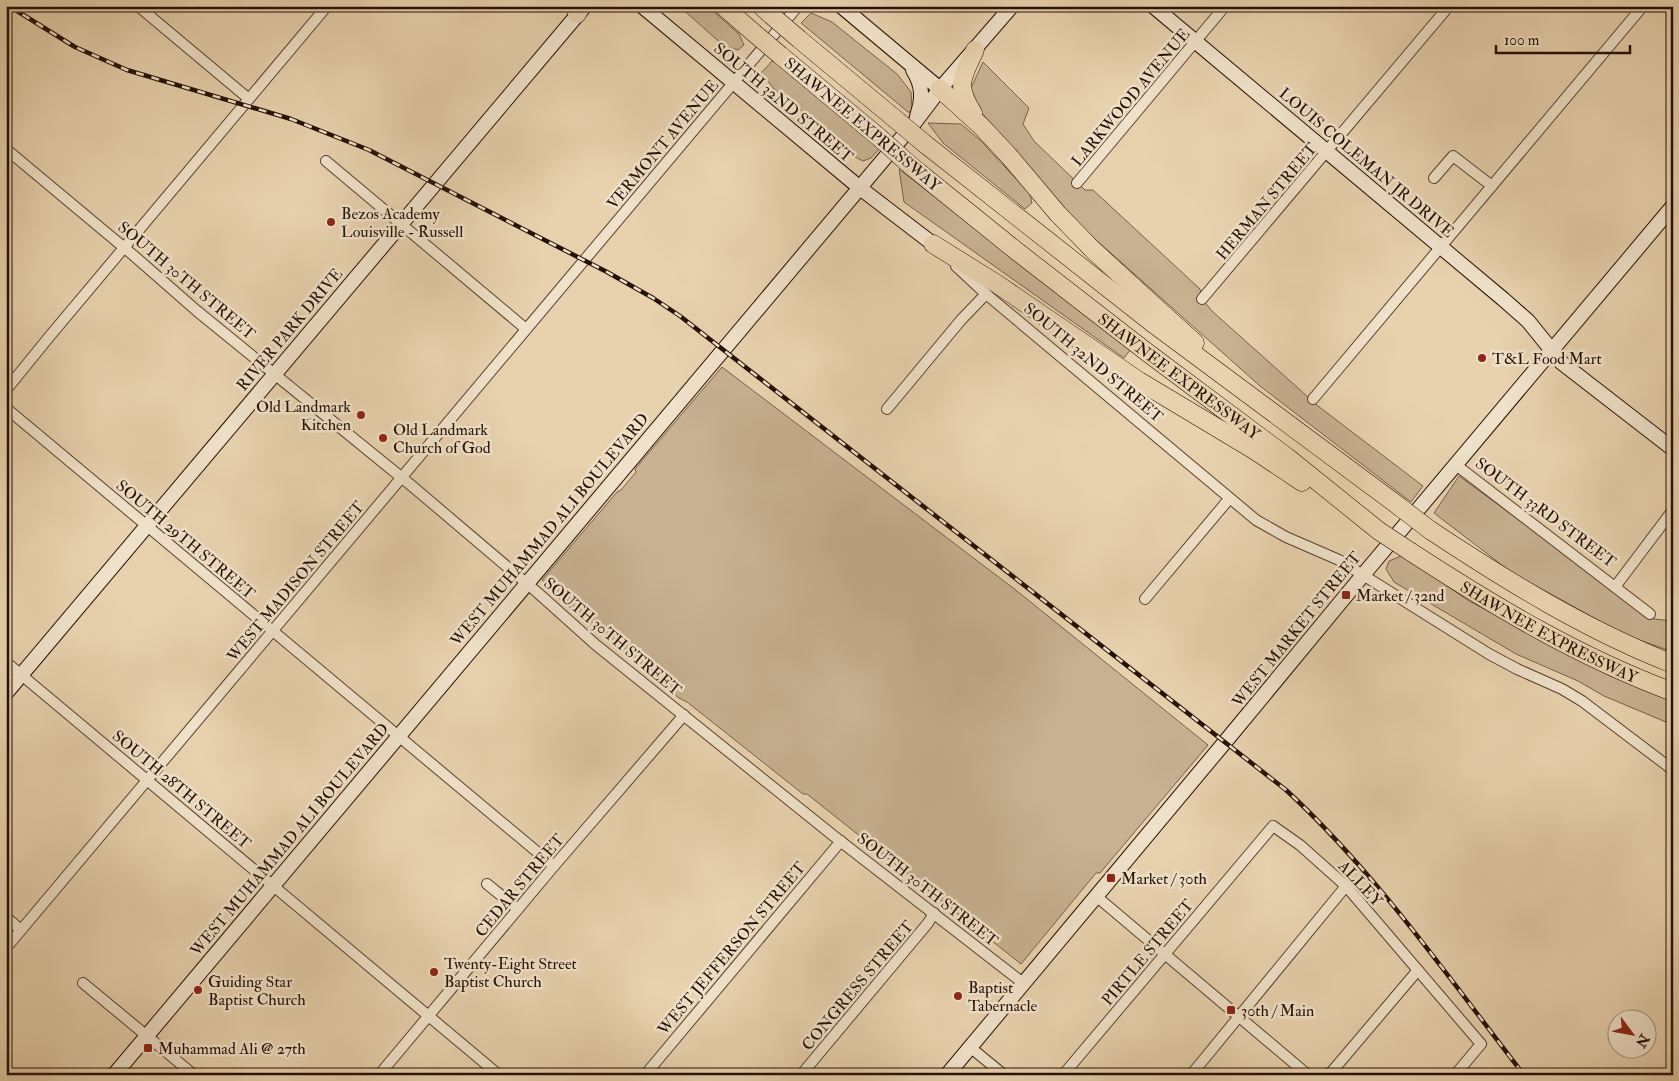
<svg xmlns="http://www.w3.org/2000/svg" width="1679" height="1081" font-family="'IM FELL Double Pica',serif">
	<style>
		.green { fill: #c7b191; stroke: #76604b }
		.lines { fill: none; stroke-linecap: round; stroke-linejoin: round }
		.street-casing { stroke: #56402f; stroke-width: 12 }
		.secondary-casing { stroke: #251005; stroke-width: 16 }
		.highway-casing { stroke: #251005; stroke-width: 19 }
		.street { stroke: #f0e2ca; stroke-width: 10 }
		.secondary { stroke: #f0e2ca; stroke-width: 14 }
		.highway { stroke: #e8d2ae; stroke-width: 18 }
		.rail-casing { stroke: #251005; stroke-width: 4.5 }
		.rail { stroke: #f0e2ca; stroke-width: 2.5; stroke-dasharray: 8; stroke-linecap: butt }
		.highway-bridge-casing { stroke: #251005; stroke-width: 19; stroke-linecap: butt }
		.highway-bridge { stroke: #e8d2ae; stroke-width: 18 }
		.poi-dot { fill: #8f2418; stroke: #f0e2ca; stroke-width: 2 }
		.labels { text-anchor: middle; stroke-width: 5; stroke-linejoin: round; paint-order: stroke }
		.street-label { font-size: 16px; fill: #251005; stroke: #f0e2ca }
		.poi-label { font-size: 16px; fill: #251005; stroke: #f0e2ca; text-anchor: start }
	</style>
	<rect width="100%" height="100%" fill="#e8d2ae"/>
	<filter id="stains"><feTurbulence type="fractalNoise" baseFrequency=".004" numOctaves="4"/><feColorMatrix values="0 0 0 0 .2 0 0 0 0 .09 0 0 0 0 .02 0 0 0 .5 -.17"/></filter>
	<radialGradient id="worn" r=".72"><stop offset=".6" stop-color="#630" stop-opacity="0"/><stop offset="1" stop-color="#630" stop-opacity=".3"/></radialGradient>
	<!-- green -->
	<g class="green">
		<polygon points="679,6 707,6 739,34 744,45 738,50 724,46"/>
		<polygon points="811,13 832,22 897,74 911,92 912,112 908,112 801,23"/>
		<polygon points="773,60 880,148 871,158 863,161 851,155 843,144 774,89 761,73"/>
		<polygon points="983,62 1029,108 1023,124 1034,141 1085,190 1093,190 1200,289 1202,299 1212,311 1318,406 1423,486 1411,502 1260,386 1077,223 975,105 970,90"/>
		<polygon points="928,123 961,124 980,140 1030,194 1032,203 1025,209 943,143"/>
		<polygon points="899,169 1131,349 1124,358 904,202"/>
		<polygon points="722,367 1017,591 1208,745 1100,873 1096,873 1021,964 807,794 803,794 687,702 679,698 542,584 544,582 542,580 617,492 621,490 636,472 635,469"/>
		<polygon points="1459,476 1654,619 1673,621 1673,652 1625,635 1511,572 1434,513"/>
		<polygon points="1401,556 1415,564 1469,601 1611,676 1673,701 1673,725 1604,696 1578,681 1516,654 1394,582 1386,569 1389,561"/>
	</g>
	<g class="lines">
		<defs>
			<g id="street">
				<polyline points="138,6 249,99"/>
				<polyline points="6,149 133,255 197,311 412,486 538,593 596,645 835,837 1023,983"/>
				<polyline points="326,161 526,329"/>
				<polyline points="1434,178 1453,156 1492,186"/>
				<polyline points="1077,183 1225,6"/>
				<polyline points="956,266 986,294 1256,520 1286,537 1339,560 1489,654 1517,669 1562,689 1582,701 1673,770"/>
				<polyline points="1202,299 1449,6"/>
				<polyline points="6,390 49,337 327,6"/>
				<polyline points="1313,399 1643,6"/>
				<polyline points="6,408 554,866"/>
				<polyline points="887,409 961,320 986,294"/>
				<polyline points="1456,465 1650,614"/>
				<polyline points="1615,587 1673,510"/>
				<polyline points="1145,599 1229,499"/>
				<polyline points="6,662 499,1075"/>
				<polyline points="487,884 518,909"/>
				<polyline points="1096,896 1308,1075"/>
				<polyline points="6,917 21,930"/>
				<polyline points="6,948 798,6"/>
				<polyline points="83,983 194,1075"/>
				<polyline points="970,1047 1004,1075"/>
				<polyline points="379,1075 554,866 684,715"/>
				<polyline points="645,1075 841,841"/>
				<polyline points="801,1075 928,923 934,913"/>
				<polyline points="1063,1075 1273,826 1300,845 1346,886 1481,1044 1455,1075"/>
				<polyline points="1191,1075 1346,886"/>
				<polyline points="1329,1075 1418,970"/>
			</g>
			<g id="secondary">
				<polyline points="642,6 860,188 933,244"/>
				<polyline points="841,6 940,89"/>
				<polyline points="1153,6 1503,299 1528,321 1562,363 1673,449"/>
				<path d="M913,70C923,86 923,99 917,116"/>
				<polyline points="6,693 584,7"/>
				<polyline points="114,1075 915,122 940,89 1012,6"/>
				<polyline points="947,1075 1230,736 1363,575 1673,206"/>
			</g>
			<g id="highway">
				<polyline points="723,6 754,33"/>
				<polyline points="761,6 771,15"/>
				<polyline points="577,14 581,6"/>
				<polyline points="799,39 894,118"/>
				<polyline points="780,55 880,138"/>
				<polyline points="940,89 981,126 1009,156 1058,214 1093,250 1195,343"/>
				<path d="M973,113C955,85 962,78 975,50"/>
				<polyline points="925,144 1151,322 1400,507"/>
				<path id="s1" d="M911,166L1019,253L1148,353L1287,457L1379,531"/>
				<polyline points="933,244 997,284 1139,381 1254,450 1302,482"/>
				<path d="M1430,530C1507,581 1586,630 1673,664"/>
				<path id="s2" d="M1411,552C1494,606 1579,657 1673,692"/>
			</g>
		</defs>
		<!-- street casing -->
		<use href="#street" class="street-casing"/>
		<!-- secondary casing -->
		<use href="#secondary" class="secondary-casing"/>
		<!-- highway casing -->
		<use href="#highway" class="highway-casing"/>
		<!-- street -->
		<use href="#street" class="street"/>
		<!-- secondary -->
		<use href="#secondary" class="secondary"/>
		<!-- highway -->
		<use href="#highway" class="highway"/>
		<defs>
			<path id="rail" d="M9,6L75,47L127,70L291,119L369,150L607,272L653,298L680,316L1286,790C1377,874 1448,977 1524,1075"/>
		</defs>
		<!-- rail casing -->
		<use href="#rail" class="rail-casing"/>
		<!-- rail -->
		<use href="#rail" class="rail"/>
		<defs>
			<g id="highway-bridge">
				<polyline points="771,15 799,39"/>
				<polyline points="754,33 780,55"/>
				<polyline points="894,118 925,144"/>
				<polyline points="880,138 911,166"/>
				<polyline points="1400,507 1430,530"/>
				<polyline points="1379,531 1411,552"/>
			</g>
		</defs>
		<!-- highway-bridge casing -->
		<use href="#highway-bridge" class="highway-bridge-casing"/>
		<!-- highway-bridge -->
		<use href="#highway-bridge" class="highway-bridge"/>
	</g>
	<!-- markers -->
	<g class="poi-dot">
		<circle cx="331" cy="222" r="5"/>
		<circle cx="1482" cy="358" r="5"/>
		<circle cx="361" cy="415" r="5"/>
		<circle cx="383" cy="438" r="5"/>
		<rect x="1341" y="590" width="10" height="10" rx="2.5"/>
		<rect x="1106" y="873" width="10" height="10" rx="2.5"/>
		<circle cx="434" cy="972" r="5"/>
		<circle cx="198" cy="990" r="5"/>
		<circle cx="958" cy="996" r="5"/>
		<rect x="1226" y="1005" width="10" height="10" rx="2.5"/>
		<rect x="143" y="1043" width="10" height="10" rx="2.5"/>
	</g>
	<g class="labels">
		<!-- street labels -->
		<g class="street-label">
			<text transform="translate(1130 97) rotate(-50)" y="6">LARKWOOD AVENUE</text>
			<text transform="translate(784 102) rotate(40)" y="6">SOUTH 32ND STREET</text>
			<text transform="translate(863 124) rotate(40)" y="6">SHAWNEE EXPRESSWAY</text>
			<text transform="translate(662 144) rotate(-50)" y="6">VERMONT AVENUE</text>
			<text transform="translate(1367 162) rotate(40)" y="6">LOUIS COLEMAN JR DRIVE</text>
			<text transform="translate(1266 201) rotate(-50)" y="6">HERMAN STREET</text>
			<text transform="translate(187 280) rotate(40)" y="6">SOUTH 30TH STREET</text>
			<text transform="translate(289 329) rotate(-50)" y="6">RIVER PARK DRIVE</text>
			<text transform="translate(1094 362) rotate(40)" y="6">SOUTH 32ND STREET</text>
			<text dy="6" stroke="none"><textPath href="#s1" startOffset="341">SHAWNEE EXPRESSWAY</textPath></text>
			<text transform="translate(1546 512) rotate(37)" y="6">SOUTH 33RD STREET</text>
			<text transform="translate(549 529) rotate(-50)" y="6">WEST MUHAMMAD ALI BOULEVARD</text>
			<text transform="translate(186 539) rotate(40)" y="6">SOUTH 29TH STREET</text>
			<text transform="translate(295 581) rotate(-50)" y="6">WEST MADISON STREET</text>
			<text transform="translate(1296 629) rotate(-51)" y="6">WEST MARKET STREET</text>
			<text dy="6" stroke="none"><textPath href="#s2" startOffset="160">SHAWNEE EXPRESSWAY</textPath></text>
			<text transform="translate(613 636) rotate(40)" y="6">SOUTH 30TH STREET</text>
			<text transform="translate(182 789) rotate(40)" y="6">SOUTH 28TH STREET</text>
			<text transform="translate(289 839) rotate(-50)" y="6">WEST MUHAMMAD ALI BOULEVARD</text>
			<text transform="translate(1361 883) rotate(47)" y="6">ALLEY</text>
			<text transform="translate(519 885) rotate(-50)" y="6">CEDAR STREET</text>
			<text transform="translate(928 889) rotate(38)" y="6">SOUTH 30TH STREET</text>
			<text transform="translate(731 948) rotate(-50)" y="6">WEST JEFFERSON STREET</text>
			<text transform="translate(1147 952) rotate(-50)" y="6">PIRTLE STREET</text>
			<text transform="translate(857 985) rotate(-50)" y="6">CONGRESS STREET</text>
		</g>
		<!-- poi labels -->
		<g class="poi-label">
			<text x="341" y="219">Bezos Academy<tspan x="341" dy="18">Louisville - Russell</tspan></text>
			<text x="1492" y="364">T&amp;L Food Mart</text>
			<text x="351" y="412" text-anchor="end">Old Landmark<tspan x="351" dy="18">Kitchen</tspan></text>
			<text x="393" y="435">Old Landmark<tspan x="393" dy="18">Church of God</tspan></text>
			<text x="1356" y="601">Market / 32nd</text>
			<text x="1121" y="884">Market / 30th</text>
			<text x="444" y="969">Twenty-Eight Street<tspan x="444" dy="18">Baptist Church</tspan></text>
			<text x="208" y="987">Guiding Star<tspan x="208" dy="18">Baptist Church</tspan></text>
			<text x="968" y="993">Baptist<tspan x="968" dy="18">Tabernacle</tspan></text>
			<text x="1241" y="1016">30th / Main</text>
			<text x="158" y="1054">Muhammad Ali @ 27th</text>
		</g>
	</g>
	<!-- margin -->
	<rect width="1679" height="1081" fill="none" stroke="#e8d2ae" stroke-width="25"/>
	<rect x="8" y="8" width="1664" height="1066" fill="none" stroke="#251005" stroke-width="2.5"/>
	<rect x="12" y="12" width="1654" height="1056" fill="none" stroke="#251005"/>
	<!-- north arrow -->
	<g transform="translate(1632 1034) rotate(122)"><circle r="24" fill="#f0e2ca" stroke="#9f8e7b"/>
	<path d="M0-4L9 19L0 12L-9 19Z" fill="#8f2418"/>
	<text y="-8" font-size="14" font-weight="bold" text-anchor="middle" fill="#251005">N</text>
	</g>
	<!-- scale -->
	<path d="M1496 45v8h134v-8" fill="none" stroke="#251005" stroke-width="2.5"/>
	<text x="1504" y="45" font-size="15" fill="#251005" stroke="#f0e2ca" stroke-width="4" paint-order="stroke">100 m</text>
	<rect width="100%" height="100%" filter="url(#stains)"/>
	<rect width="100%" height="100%" fill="url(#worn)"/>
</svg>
